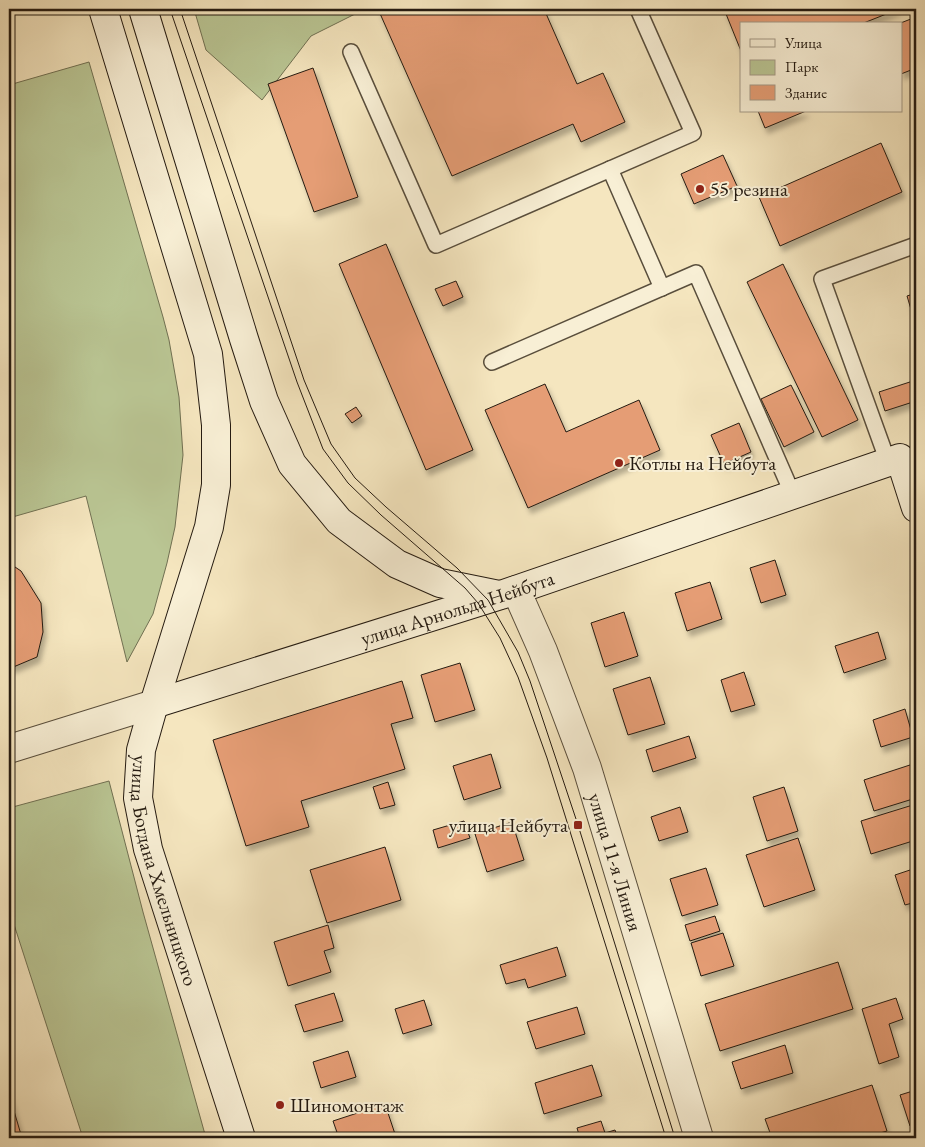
<svg xmlns="http://www.w3.org/2000/svg" width="925" height="1147" font-family="'EB Garamond',serif">
	<style>
		.green { fill: #bac694; stroke: #707052 }
		.building { fill: #e59d74; stroke: #251b11; filter: url(#shadow) }
		.lines { fill: none; stroke-linecap: round; stroke-linejoin: round }
		.service-casing { stroke: #594e3c; stroke-width: 18 }
		.minor-casing { stroke: #594e3c; stroke-width: 30 }
		.secondary-casing { stroke: #251b11; stroke-width: 30 }
		.service { stroke: #f8efd5; stroke-width: 15 }
		.minor { stroke: #f8efd5; stroke-width: 28 }
		.secondary { stroke: #f8efd5; stroke-width: 28 }
		.tram { stroke: #251b11; stroke-width: 1 }
		.poi-dot { fill: #8f2418; stroke: #f8efd5; stroke-width: 2 }
		.labels { text-anchor: middle; stroke-width: 4; stroke-linejoin: round; paint-order: stroke }
		.poi-label { font-size: 20px; fill: #251b11; stroke: #f8efd5; text-anchor: start }
		.street-label { font-size: 20px; fill: #251b11; stroke: #f8efd5 }
	</style>
	<defs>
		<filter id="shadow"><feDropShadow dx="3" dy="5.5" stdDeviation="2.5" flood-color="#0004"/></filter>
	</defs>
	<rect width="100%" height="100%" fill="#f5e6bf"/>
	<filter id="stains"><feTurbulence type="fractalNoise" baseFrequency=".004" numOctaves="4"/><feColorMatrix values="0 0 0 0 .2 0 0 0 0 .09 0 0 0 0 .02 0 0 0 .5 -.17"/></filter>
	<radialGradient id="worn" r=".72"><stop offset=".6" stop-color="#630" stop-opacity="0"/><stop offset="1" stop-color="#630" stop-opacity=".3"/></radialGradient>
	<!-- green -->
	<g class="green">
		<polygon points="194,9 365,9 311,36 262,100 206,50"/>
		<polygon points="89,62 163,317 169,340 179,397 183,455 175,527 167,563 153,614 127,662 86,496 9,518 9,85"/>
		<polygon points="109,781 143,912 206,1138 83,1138 9,909 9,808"/>
	</g>
	<!-- building -->
	<g class="building">
		<polygon points="378,9 544,9 577,84 603,73 625,122 581,142 573,124 452,176"/>
		<polygon points="724,9 899,9 861,24 741,24 741,51"/>
		<polygon points="916,17 916,68 901,74 901,24 898,24"/>
		<polygon points="313,68 358,197 314,212 268,84"/>
		<polygon points="758,111 806,111 765,128"/>
		<polygon points="881,143 902,192 780,246 759,197"/>
		<polygon points="723,155 737,186 694,204 681,174"/>
		<polygon points="386,244 473,450 426,470 339,264"/>
		<polygon points="783,264 858,420 822,437 747,282"/>
		<polygon points="456,281 463,297 443,306 435,289"/>
		<polygon points="916,293 916,326 907,296"/>
		<polygon points="916,380 916,401 885,411 879,392"/>
		<polygon points="545,384 566,432 639,400 660,450 528,508 485,410"/>
		<polygon points="791,385 814,432 784,447 761,399"/>
		<polygon points="356,407 362,416 352,423 345,414"/>
		<polygon points="739,423 751,452 724,464 711,435"/>
		<polygon points="775,560 786,595 761,603 750,568"/>
		<polygon points="9,563 21,571 41,603 43,632 37,657 11,668 9,662"/>
		<polygon points="710,582 722,619 687,631 675,593"/>
		<polygon points="624,612 638,656 605,667 591,623"/>
		<polygon points="878,632 886,659 844,673 835,646"/>
		<polygon points="460,663 475,710 435,722 421,675"/>
		<polygon points="744,672 755,705 731,712 721,680"/>
		<polygon points="650,677 665,724 628,735 613,689"/>
		<polygon points="402,681 413,718 391,724 405,769 301,801 309,827 246,846 213,740"/>
		<polygon points="905,709 913,737 881,747 873,720"/>
		<polygon points="689,736 696,758 653,772 646,750"/>
		<polygon points="491,754 501,788 464,800 453,766"/>
		<polygon points="916,763 916,798 874,811 864,780"/>
		<polygon points="388,782 395,805 380,809 373,787"/>
		<polygon points="784,787 798,831 767,841 753,797"/>
		<polygon points="916,804 916,840 871,854 861,821"/>
		<polygon points="680,807 688,832 659,841 651,817"/>
		<polygon points="464,821 470,838 438,848 433,830"/>
		<polygon points="512,822 524,860 487,872 475,834"/>
		<polygon points="798,838 815,890 764,907 746,855"/>
		<polygon points="385,847 401,900 327,923 310,870"/>
		<polygon points="706,868 718,905 682,916 670,879"/>
		<polygon points="916,868 916,902 905,905 895,875"/>
		<polygon points="715,916 720,931 690,941 685,925"/>
		<polygon points="328,925 334,948 324,951 331,972 288,986 274,942"/>
		<polygon points="723,933 734,966 701,976 691,943"/>
		<polygon points="557,947 566,976 528,988 525,979 506,984 500,965"/>
		<polygon points="838,962 853,1009 720,1051 705,1004"/>
		<polygon points="334,993 343,1021 304,1032 295,1005"/>
		<polygon points="896,998 903,1019 889,1024 899,1057 879,1064 862,1009"/>
		<polygon points="424,1000 432,1025 403,1034 395,1009"/>
		<polygon points="577,1007 585,1034 536,1049 527,1022"/>
		<polygon points="785,1045 793,1073 741,1089 732,1062"/>
		<polygon points="348,1051 356,1077 321,1088 313,1062"/>
		<polygon points="592,1065 602,1096 544,1114 535,1083"/>
		<polygon points="872,1085 887,1131 863,1138 772,1138 765,1119"/>
		<polygon points="916,1090 916,1124 910,1126 900,1095"/>
		<polygon points="9,1094 22,1138 9,1138"/>
		<polygon points="385,1104 395,1134 381,1138 339,1138 333,1121"/>
		<polygon points="601,1121 605,1133 615,1130 618,1138 580,1138 577,1128"/>
	</g>
	<g class="lines">
		<defs>
			<g id="service">
				<polyline points="351,52 436,245 693,133 638,9"/>
				<polyline points="610,169 662,288"/>
				<polyline points="492,362 696,273 793,495"/>
				<polyline points="888,462 822,279 916,245"/>
			</g>
			<g id="minor">
				<path id="s1" d="M516,590L543,651L587,768L699,1138"/>
				<polyline points="9,749 154,704"/>
			</g>
			<g id="secondary">
				<path id="s2" d="M103,9L208,354L216,425V485L209,527L154,704L141,750L138,798L148,849L241,1138"/>
				<polyline points="143,9 244,339 264,401 292,464 339,521 397,564 440,583 499,595"/>
				<path id="s3" d="M154,704L501,595L900,458L916,508"/>
			</g>
		</defs>
		<!-- service casing -->
		<use href="#service" class="service-casing"/>
		<!-- minor casing -->
		<use href="#minor" class="minor-casing"/>
		<!-- secondary casing -->
		<use href="#secondary" class="secondary-casing"/>
		<!-- service -->
		<use href="#service" class="service"/>
		<!-- minor -->
		<use href="#minor" class="minor"/>
		<!-- secondary -->
		<use href="#secondary" class="secondary"/>
		<!-- tram -->
		<g class="tram">
			<polyline points="170,9 297,382 323,449 348,483 381,515 465,588 478,603 500,638 518,677 547,758 666,1138"/>
			<polyline points="180,9 304,380 331,444 355,478 386,507 457,568 488,600 518,652 530,681 578,825 675,1138"/>
		</g>
	</g>
	<!-- markers -->
	<g class="poi-dot">
		<circle cx="700" cy="189" r="5"/>
		<circle cx="619" cy="463" r="5"/>
		<rect x="573" y="820" width="10" height="10" rx="2.5"/>
		<circle cx="280" cy="1105" r="5"/>
	</g>
	<g class="labels">
		<!-- poi labels -->
		<g class="poi-label">
			<text x="710" y="196">55 резина</text>
			<text x="629" y="470">Котлы на Нейбута</text>
			<text x="568" y="832" text-anchor="end">улица Нейбута</text>
			<text x="290" y="1112">Шиномонтаж</text>
		</g>
		<!-- street labels -->
		<g class="street-label">
			<text dy="7" stroke="none"><textPath href="#s3" startOffset="318">улица Арнольда Нейбута</textPath></text>
			<text dy="7" stroke="none"><textPath href="#s1" startOffset="290">улица 11-я Линия</textPath></text>
			<text dy="7" stroke="none"><textPath href="#s2" startOffset="892">улица Богдана Хмельницкого</textPath></text>
		</g>
	</g>
	<!-- margin -->
	<rect width="925" height="1147" fill="none" stroke="#f5e6bf" stroke-width="30"/>
	<rect x="10" y="10" width="905" height="1127" fill="none" stroke="#251b11" stroke-width="2.5"/>
	<rect x="15" y="15" width="895" height="1117" fill="none" stroke="#251b11"/>
	<!-- legend -->
	<rect x="740" y="22" width="162" height="90" fill="#f8efd5" stroke="#a49a87"/>
	<rect x="750" y="39" width="25" height="8" fill="#f8efd5" stroke="#a49a87"/>
	<text x="785" y="48" font-size="15" fill="#251b11">Улица</text>
	<rect x="750" y="60" width="25" height="15" fill="#bac694" stroke="#a49a87"/>
	<text x="785" y="72" font-size="15" fill="#251b11">Парк</text>
	<rect x="750" y="85" width="25" height="15" fill="#e59d74" stroke="#a49a87"/>
	<text x="785" y="98" font-size="15" fill="#251b11">Здание</text>
	<rect width="100%" height="100%" filter="url(#stains)"/>
	<rect width="100%" height="100%" fill="url(#worn)"/>
</svg>
